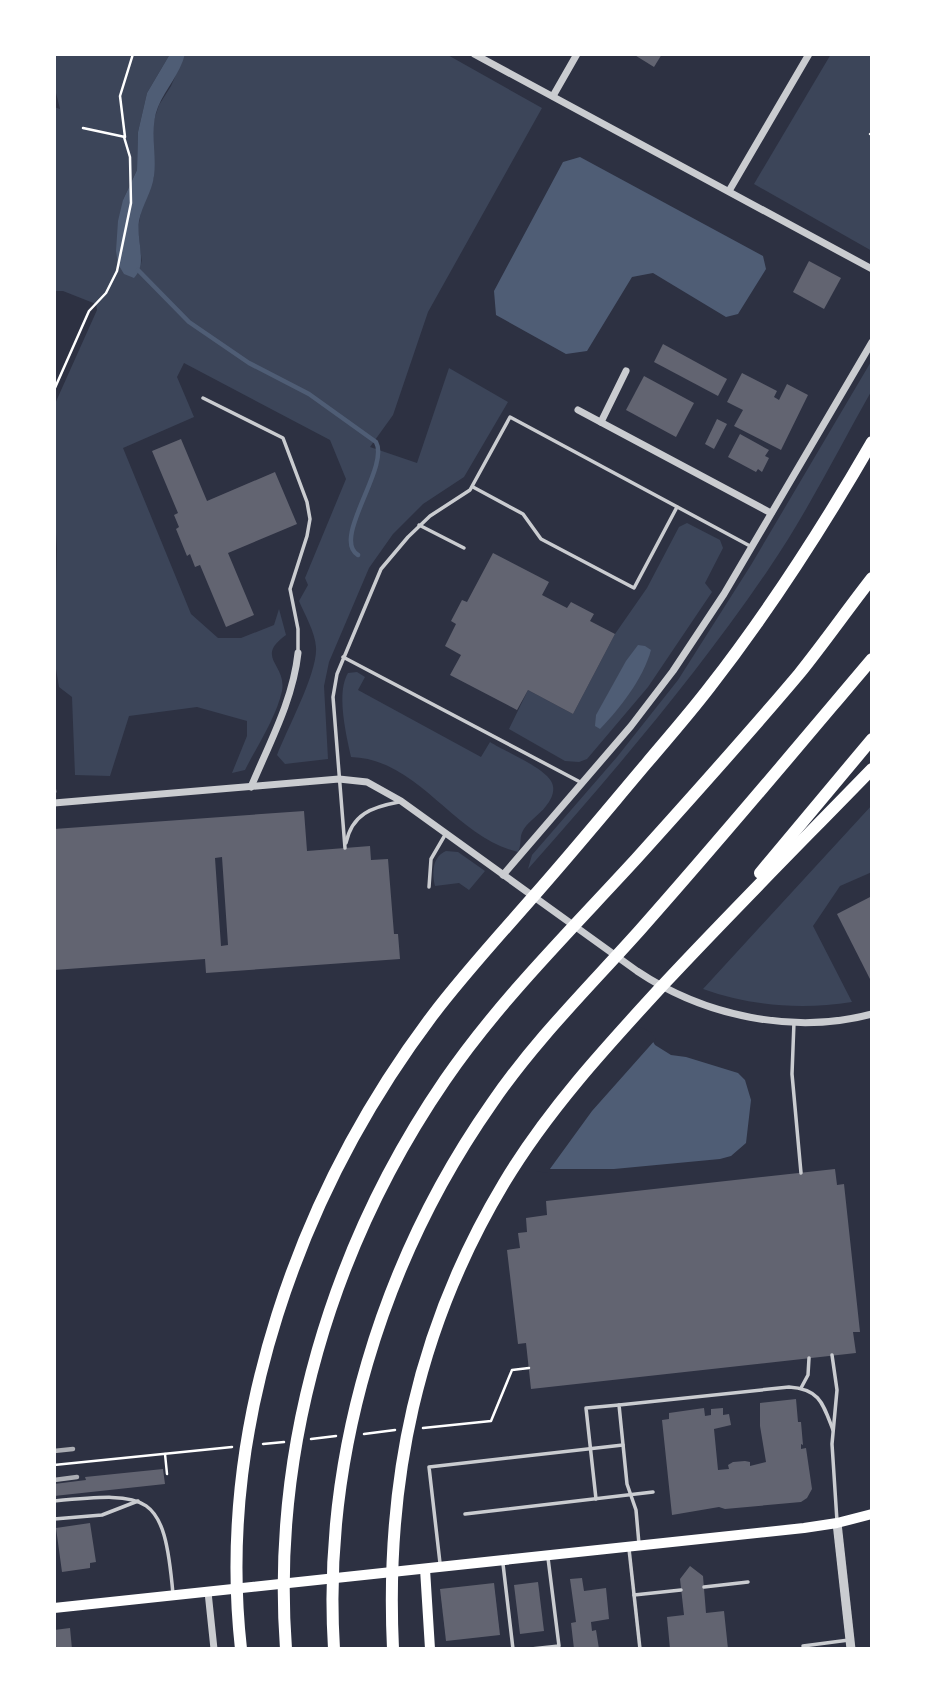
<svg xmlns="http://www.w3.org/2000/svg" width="926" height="1703" font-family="'Roboto Serif',serif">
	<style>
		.green { fill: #3c4559 }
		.water { fill: #4f5d75 }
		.pier { fill: #2d3142 }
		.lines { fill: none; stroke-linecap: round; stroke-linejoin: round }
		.stream { stroke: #4f5d75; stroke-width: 4.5 }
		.building { fill: #626471; fill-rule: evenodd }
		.path { stroke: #fff; stroke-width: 2.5 }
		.service { stroke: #caccd0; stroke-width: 3.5 }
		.minor { stroke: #caccd0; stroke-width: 7 }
		.tertiary { stroke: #caccd0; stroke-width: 9 }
		.primary { stroke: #fff; stroke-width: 10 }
		.motorway { stroke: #fff; stroke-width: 12 }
		.rail { stroke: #abadb3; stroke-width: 4.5 }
	</style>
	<rect width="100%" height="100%" fill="#2d3142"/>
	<!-- green -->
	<g class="green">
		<path d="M54,54H170L147,93L138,132L137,170L123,200L142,264L138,228L142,206L154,177L153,123L159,105L171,86L185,54H446L542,108L428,312L393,415L370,447L417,463L449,368L508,402L464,477L423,504L393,534L369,568L329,662L324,686L328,759L285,764L277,755C287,729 318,672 316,647C315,632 305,615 299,601L308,585L305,578L346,479L330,440L184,363L177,377L194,417L123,448L191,614L218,638H241L274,625L279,609L286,635C254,658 287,664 282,691C276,718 257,746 245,770L232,773L247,736V721L197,707L129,716L110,776L75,775L72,697L59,687L54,657L57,549L54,502V406L97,310L96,304L63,291H54V107L60,109L54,85Z"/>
		<polygon points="831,54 872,54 872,251 754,184"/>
		<path d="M872,360V390C838,450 807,513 768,570C696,676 613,773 528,869L532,855L617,757L678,680L751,565Z"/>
		<polygon points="687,523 720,540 723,548 705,583 712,592 648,687 587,759 579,762 565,761 509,729 528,690 573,714 615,634 647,588 679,527"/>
		<path d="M357,672L365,677L358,690L481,757L490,742C504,751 543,767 551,781C556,789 552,799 546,806C539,816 524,823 521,836C520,842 521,846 518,852C454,837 419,759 351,757C346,734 336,693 348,673Z"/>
		<path d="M872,805V872L840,886L813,926L852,1002C801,1010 751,1006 703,989Z"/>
		<path d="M446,851L458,852L485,871L469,890L459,883L435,886C432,873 432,857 446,851Z"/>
	</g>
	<!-- water -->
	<g class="water">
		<path d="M170,54H185C180,74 166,88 158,107C149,129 157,153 154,176C152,192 142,205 139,221C136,240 148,264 134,278L124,274L118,264L116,251L118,221L123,200L137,170L138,132L147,93Z"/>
		<polygon points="580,157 763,256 766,269 738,314 726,317 653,273 632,277 587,351 566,354 496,315 494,291 563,162"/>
		<path d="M638,645L645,646L651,650C643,679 620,708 600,729L595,726L596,715L626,661Z"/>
		<polygon points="649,1035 655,1045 671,1055 686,1057 738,1073 745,1080 751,1100 746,1143 731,1156 720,1159 614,1169 538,1169"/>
	</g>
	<!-- pier -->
	<polygon class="pier" points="632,1027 642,1028 651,1032 656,1039 592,1111 547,1173 536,1171 530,1166 528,1154 592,1051 608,1034"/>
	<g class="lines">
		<!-- stream -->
		<path class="stream" d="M138,270L189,322L249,363L309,394L376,442C390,467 331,539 358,555"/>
	</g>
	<!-- building -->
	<g class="building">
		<polygon points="633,54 662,54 654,67"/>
		<polygon points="809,261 841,278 824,309 793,292"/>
		<polygon points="663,344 727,379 718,396 654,362"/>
		<polygon points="742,373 777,391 774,397 779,400 787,384 808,395 781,450 734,426 743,410 727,402"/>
		<polygon points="644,376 694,403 676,437 626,410"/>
		<polygon points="717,419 727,424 714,449 705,444"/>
		<polygon points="740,434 769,450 765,456 769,458 762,472 758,469 756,472 728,457"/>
		<polygon points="181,439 207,501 275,472 297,524 228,553 254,615 226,627 200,565 195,567 190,554 187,556 176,529 179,527 174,515 178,513 152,451"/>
		<polygon points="493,553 549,582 542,595 567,608 571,602 594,614 590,621 615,634 573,714 528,690 517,710 450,675 461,655 445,646 456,624 451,621 462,600 467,602"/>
		<path d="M304,811L307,851L370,846L371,860L388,859L394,934H398L400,959L206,973L205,959L54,970V829ZM222,857L228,945L221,946L215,858Z"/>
		<polygon points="872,896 872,983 837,914"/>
		<polygon points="835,1169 837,1185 844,1184 860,1332 853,1332 856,1353 531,1389 526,1343 518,1344 507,1250 520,1248 518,1233 527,1232 526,1218 547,1215 546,1201"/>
		<polygon points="796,1399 798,1422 801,1422 803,1445 801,1444 801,1449 806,1448 812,1489 807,1498 801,1502 725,1509 719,1507 672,1515 662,1420 669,1419 669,1413 704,1408 705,1416 711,1415 711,1409 723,1408 723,1415 729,1414 731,1425 714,1429 718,1470 729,1469 728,1465 733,1462 745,1461 750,1462 750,1466 766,1462 760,1426 760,1403"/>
		<polygon points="163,1469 165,1484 54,1496 54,1484 86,1480 85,1477"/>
		<polygon points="90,1523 96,1562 90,1563 90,1568 62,1572 56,1528"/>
		<polygon points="690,1566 703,1576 706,1613 724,1611 728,1649 670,1649 667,1617 684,1615 680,1579"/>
		<polygon points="582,1578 584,1591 606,1588 609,1619 591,1622 592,1631 596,1630 599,1649 574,1649 571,1623 576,1622 570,1579"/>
		<polygon points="538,1582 544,1631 520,1634 514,1585"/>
		<polygon points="494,1583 500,1635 446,1641 440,1589"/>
		<polygon points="70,1628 72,1649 54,1649 54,1630"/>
	</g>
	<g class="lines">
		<!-- path -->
		<g class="path">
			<polyline points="83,128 125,137 120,96 133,54"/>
			<polyline points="870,134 872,133"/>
			<polyline points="54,390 89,311 106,293 117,271 131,203 130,157 124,137"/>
			<polyline points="54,779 55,792"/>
			<polyline points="423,1428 491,1421 512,1370 529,1368"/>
			<polyline points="364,1434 395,1430"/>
			<polyline points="311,1439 336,1436"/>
			<polyline points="263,1444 284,1442"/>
			<polyline points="165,1454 167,1474"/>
			<polyline points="54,1465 232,1447"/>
		</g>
		<!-- service -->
		<g class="service">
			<polyline points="203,398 283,438 307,502 310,519 307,536 290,589 298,629 298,651"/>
			<polyline points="473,487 523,514 541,539 634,588 677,507"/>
			<polyline points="419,525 464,548"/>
			<polyline points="343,657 582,783"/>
			<path d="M346,843C352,814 372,807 399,802"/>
			<polyline points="345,848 333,697 337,674 381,569 408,537 430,516 470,490 510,417 750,546"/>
			<polyline points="429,887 431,859 445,835"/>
			<polyline points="794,1022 792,1074 801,1173"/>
			<polyline points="832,1355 837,1390 832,1444 837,1521"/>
			<polyline points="801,1388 808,1375 809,1358"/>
			<polyline points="596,1499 586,1408 619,1405"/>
			<path d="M54,1501C150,1492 164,1492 173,1594"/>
			<polyline points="465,1514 653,1492"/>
			<polyline points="54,1519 102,1515 138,1501"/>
			<path d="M639,1544L636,1510L627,1484L619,1405L789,1387C820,1389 823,1404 833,1430"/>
			<polyline points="629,1549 640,1649"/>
			<polyline points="440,1563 429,1467 623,1445"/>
			<polyline points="503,1564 513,1649"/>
			<polyline points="704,1587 748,1582"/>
			<polyline points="634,1595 681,1590"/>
			<polyline points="803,1646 849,1640"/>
			<polyline points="531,1649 559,1646 548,1558"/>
		</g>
		<!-- minor -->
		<g class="minor">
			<polyline points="474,54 872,269"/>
			<polyline points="553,96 577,54"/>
			<polyline points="729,191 809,54"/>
			<polyline points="578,410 771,513"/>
			<polyline points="601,422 626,371"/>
			<path d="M251,787C269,744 293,700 298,653"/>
			<path d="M54,803L339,779L367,782L401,801L637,971C704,1016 793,1035 872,1014"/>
			<polyline points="503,875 631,726 673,671 724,594 872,342"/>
			<polyline points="208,1592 214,1649"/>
		</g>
		<!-- tertiary -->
		<polyline class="tertiary" points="837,1523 851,1649"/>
		<!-- primary -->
		<g class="primary">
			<polyline points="425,1569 430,1649"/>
			<polyline points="54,1608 804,1528 837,1523 872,1514"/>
		</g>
		<!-- motorway -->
		<g class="motorway">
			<polyline points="760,873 872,739"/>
			<path d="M241,1649C216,1426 299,1193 432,1016C463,975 498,937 532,898C571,854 608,809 646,764C667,739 689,714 709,688C769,611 823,527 872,442"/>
			<path d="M286,1649C271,1448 332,1245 445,1080C500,1000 570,931 636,859C691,798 746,737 799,674C824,643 847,610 872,578"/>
			<path d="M334,1649C322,1457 382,1260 492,1103C535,1040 589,987 640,930C719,841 795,750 872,659"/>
			<path d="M393,1649C385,1482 417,1328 504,1183C547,1111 605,1048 662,986C731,912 802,841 872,769"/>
		</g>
		<!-- rail -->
		<g class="rail">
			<polyline points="54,1451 73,1449"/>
			<polyline points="54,1480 77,1477"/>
		</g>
	</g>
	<!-- border -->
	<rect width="926" height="1703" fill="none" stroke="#ffffff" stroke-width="112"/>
</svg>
